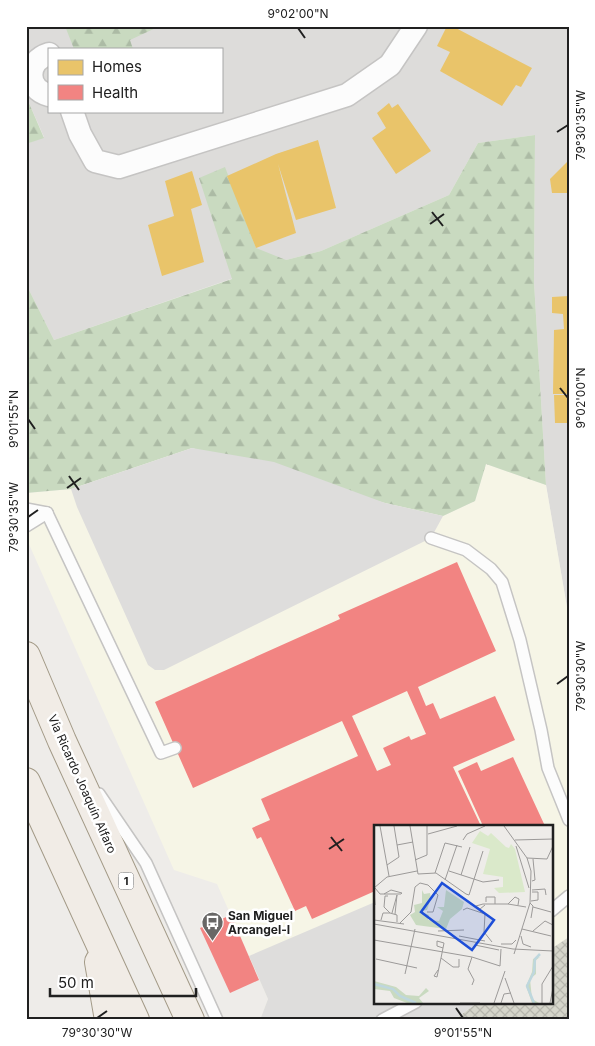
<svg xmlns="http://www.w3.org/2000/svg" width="595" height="1046" font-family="Inter,sans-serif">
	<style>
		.residential { fill: #dddcda; fill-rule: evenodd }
		.education { fill: #f6f5e6 }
		.construction { fill: url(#construction-cross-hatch) }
		.forest { fill: url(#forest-firs) }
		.parking { fill: #dedddc }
		.homes { fill: #e9c46a }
		.health { fill: #f28482; fill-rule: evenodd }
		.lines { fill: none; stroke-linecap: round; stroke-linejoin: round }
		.lane-casing { stroke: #c5c4c3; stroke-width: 14 }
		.street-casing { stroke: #c5c4c3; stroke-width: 25 }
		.primary-casing { stroke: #a39a87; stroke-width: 30 }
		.lane { stroke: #fcfcfc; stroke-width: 11 }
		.street { stroke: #fcfcfc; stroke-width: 22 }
		.primary { stroke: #f1ece6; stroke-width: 28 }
		.ticks { fill: none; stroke: #202020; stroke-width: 2 }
		.labels { text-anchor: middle; stroke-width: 5; stroke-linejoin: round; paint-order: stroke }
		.shield { fill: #fff; stroke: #636363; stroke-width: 1 }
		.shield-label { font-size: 11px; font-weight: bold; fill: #202020 }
		.street-label { font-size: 12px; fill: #202020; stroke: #fff }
		.poi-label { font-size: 12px; font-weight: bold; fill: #202020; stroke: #fff; text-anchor: start }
		.inset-river { fill: none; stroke: #bed7de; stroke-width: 2.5 }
		.inset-road { fill: none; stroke: #9c9a99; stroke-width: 1 }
		.view { fill: #1d4ed8; fill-opacity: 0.15; stroke: #1d4ed8; stroke-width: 2.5 }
		.inset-edge { fill: none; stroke: #202020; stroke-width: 2.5 }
		.neatline { fill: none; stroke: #202020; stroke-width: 2 }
		.ticks-label { font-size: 12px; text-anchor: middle; fill: #202020 }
	</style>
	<defs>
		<pattern id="construction-cross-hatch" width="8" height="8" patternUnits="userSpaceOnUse" patternTransform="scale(1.25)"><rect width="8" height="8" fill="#d6d6cb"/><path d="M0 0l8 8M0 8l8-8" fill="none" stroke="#b7b7ae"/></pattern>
		<pattern id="forest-firs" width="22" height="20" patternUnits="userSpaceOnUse" patternTransform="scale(1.25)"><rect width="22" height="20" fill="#c9dac0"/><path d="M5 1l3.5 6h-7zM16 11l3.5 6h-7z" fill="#acbba5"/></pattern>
	</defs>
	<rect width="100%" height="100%" fill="#eeece9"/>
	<!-- residential -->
	<path class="residential" d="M26,26H569V619L546,485L534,282L535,135L478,143L449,195L321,251L286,260L54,340L26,284V144L44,137L26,96ZM49,49H221V111H49Z"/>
	<!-- education -->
	<polygon class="education" points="192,448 385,503 443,516 475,501 486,464 546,485 569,619 569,937 551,949 551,826 375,826 375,1002 478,1002 454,1020 260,1020 268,999 217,884 174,870 28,542 26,533 26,493 71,489"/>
	<!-- construction -->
	<polygon class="construction" points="569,937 569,1020 454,1020 478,1002 551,1002 551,949"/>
	<!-- forest -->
	<g class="forest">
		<polygon points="65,26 160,26 130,40 133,49 74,49"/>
		<polygon points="26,96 44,138 26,144"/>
		<polygon points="535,135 534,282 546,485 486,464 475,501 443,516 385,503 192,448 71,489 26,493 26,284 54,340 232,279 199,178 225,167 256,248 286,260 321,251 449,195 478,143"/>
	</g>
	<!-- parking -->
	<g class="parking">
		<polygon points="192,448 274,462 385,503 443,516 431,538 164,670 155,670 148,665 77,507 71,489"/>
		<polygon points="375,902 375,1002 478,1002 454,1020 260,1020 268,999 249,956"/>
	</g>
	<!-- homes -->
	<g class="homes">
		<polygon points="447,26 452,26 532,68 521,87 516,85 502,106 440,71 450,52 437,46"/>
		<polygon points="389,103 392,108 398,104 431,151 396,174 372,138 386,128 377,113"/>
		<polygon points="318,140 336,208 296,220 278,164 296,233 256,248 227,176 276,154"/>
		<polygon points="569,160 569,193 552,193 550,179"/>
		<polygon points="192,171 202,205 191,209 204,262 162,276 148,225 174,216 165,181"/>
		<polygon points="569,296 569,394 553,394 554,330 564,329 563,314 552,313 552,297"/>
		<polygon points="554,395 569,395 569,423 555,423"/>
	</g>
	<!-- health -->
	<g class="health">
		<path d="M457,562L496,651L418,687L426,706L433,703L440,719L495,696L515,740L453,767L481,826H375V891L312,919L306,906L295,911L261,837L257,839L252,828L270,820L261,799L358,756L342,721L193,788L155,702L340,619L338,615ZM407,691L426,734L411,740L409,736L383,748L391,765L377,771L352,716Z"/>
		<polygon points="513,757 545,826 483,826 458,771 477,762 481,771"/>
		<polygon points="231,915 259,980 230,993 200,928"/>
	</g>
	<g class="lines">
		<defs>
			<g id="lane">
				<polyline points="26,509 47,513"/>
				<polyline points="47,513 161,753 175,748"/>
				<polyline points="26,526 47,513"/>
				<polyline points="431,538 466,550 491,569 502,582 520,640 541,730 548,768 569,820"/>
				<polyline points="99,794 146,863 217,1020"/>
				<polyline points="551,911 569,896"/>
				<polyline points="382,1020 416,1002"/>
			</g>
			<g id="street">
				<path d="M49,54C26,61 25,89 49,95"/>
				<polyline points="72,111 80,134 95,161 119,167 347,95 390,65 416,26"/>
			</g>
			<g id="primary">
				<polyline points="26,656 62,741 190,1020"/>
				<polyline points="26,782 135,1020"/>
				<polyline points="99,962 109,1020"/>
			</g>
		</defs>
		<!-- lane casing -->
		<use href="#lane" class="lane-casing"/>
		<!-- street casing -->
		<use href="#street" class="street-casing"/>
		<!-- primary casing -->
		<use href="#primary" class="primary-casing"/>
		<!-- lane -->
		<use href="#lane" class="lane"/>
		<!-- street -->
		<use href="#street" class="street"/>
		<!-- primary -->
		<use href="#primary" class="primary"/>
	</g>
	<!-- ticks -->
	<path class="ticks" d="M298,28L305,38M557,132L568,125M432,212L443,226M430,224L444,214M560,388L568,398M28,419L35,429M69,476L79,490M67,488L81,478M28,517L38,510M557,684L568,676M331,837L342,851M329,849L344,839M456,1008L463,1018M97,1018L107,1011"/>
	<!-- icons -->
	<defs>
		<symbol id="bus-pin" viewBox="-11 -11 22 30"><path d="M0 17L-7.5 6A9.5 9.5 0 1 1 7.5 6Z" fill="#686766" stroke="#fff"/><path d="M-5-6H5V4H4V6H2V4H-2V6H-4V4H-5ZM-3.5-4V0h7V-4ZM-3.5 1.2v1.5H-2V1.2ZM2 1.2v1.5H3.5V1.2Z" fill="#fff"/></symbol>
	</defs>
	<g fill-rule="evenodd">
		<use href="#bus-pin" x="200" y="910" width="25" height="34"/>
	</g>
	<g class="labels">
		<!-- shield labels -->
		<rect class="shield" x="118.5" y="872.5" width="15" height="17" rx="4"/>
		<g class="shield-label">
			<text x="126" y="885">1</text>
		</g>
		<!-- street labels -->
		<g class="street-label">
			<text transform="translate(82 784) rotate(66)" y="4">Vía Ricardo Joaquín Alfaro</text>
		</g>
		<!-- poi labels -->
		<g class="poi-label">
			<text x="228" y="920">San Miguel<tspan x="228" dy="14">Arcangel-I</tspan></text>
		</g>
	</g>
	<!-- overview -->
	<g transform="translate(374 825)">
		<rect width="179" height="179" fill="#eeece9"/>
		<path d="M106,6L114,11L117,8L132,22L135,23L137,19L141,24L151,67L125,68L120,63L129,62V52L109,49L116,24L98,18Z" fill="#dae9ca"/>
		<path d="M48,65L50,69L56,68L57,73L53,85L46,86L55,90L54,95L65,96L69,86L63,82H70L72,65L90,77L88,84L76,94L72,104L42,100L36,90L41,87L40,80L48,78ZM166,132L162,135V149L156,154L158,174L165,178H158L152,161L158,147L159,134ZM0,156L22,162L32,170L45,171L52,163L55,166L45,173L49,178H33L20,173L16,166L0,164Z" fill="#c9dac0"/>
		<path class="inset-river" d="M0,159L19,164L26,171L42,178M160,178L153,161L160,147L161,134L166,129"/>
		<path class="inset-road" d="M6,1L15,51M36,1L44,49L62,48L92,69L95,70L109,26M130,1L153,33L157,46L156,78L140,129M54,9L83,1M89,15L93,9L111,1M141,15L179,14M23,20L39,17M142,21L155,63M153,33L173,34L179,21M41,35L53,30V1M13,40L25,32L20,1M75,46L109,57L125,55M61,48L71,18L88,22M87,50L96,22M71,55L83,20M158,56L161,55L159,34M0,63L13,52L43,46M1,63L6,69H27L28,68L17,65L10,69M0,65L1,80M158,65L171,64L172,70M14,71H11L10,82L16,88M157,76L164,75V67H158M112,77V72H121V79M156,78L159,81L157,93M134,79L141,72L145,74L144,80M111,80L106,84L102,81L109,79H134L152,82M159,82L177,87M89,85L93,83L111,89L110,107L118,117M18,88L23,70L21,89M0,95L30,99M7,95L9,88H16L23,90V97M26,98L37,87L41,62L46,58L54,60L64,70L59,87H53M0,99L139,124L179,126M148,104L177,111M64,106L90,105M159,106L171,96L179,100M85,111L111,116M147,111L149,119L157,122M0,115L98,132L126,141L127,124M127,119H138L142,115M101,120L125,125M98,132L94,144L100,155L98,160M67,133L79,142H85V134M2,134L43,143M64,145L60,151L63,152L67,133L70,118L63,116V121L69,123M31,149L41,104M131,153L140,178M86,178H106M120,178L131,146M127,178L130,169L137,168M168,178V159L179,141M176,178L179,163"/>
		<path class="view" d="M68,58L120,95L98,125L47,87Z"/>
		<rect width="179" height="179" class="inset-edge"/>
	</g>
	<!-- border -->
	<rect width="595" height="1046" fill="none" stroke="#ffffff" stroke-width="55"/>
	<!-- legend -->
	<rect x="48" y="48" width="175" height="65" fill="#ffffff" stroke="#a6a6a6"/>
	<rect x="58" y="60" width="25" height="15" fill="#e9c46a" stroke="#a6a6a6"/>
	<text x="92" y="72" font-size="15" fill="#202020">Homes</text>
	<rect x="58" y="85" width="25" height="15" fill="#f28482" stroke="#a6a6a6"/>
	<text x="92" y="98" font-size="15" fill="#202020">Health</text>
	<!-- scale -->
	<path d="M50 988v8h146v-8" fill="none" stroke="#202020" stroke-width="2.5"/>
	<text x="58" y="988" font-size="15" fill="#202020" stroke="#ffffff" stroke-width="4" paint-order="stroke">50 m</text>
	<rect x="28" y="28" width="540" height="990" class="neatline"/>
	<g class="ticks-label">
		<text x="298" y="18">9°02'00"N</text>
		<text transform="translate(581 125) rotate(-90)" y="4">79°30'35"W</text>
		<text transform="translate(581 398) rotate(-90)" y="4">9°02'00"N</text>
		<text transform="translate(14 419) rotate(-90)" y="4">9°01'55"N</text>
		<text transform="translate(14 517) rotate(-90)" y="4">79°30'35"W</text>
		<text transform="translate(581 676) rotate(-90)" y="4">79°30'30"W</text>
		<text x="97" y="1037">79°30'30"W</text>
		<text x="463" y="1037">9°01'55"N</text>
	</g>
</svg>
